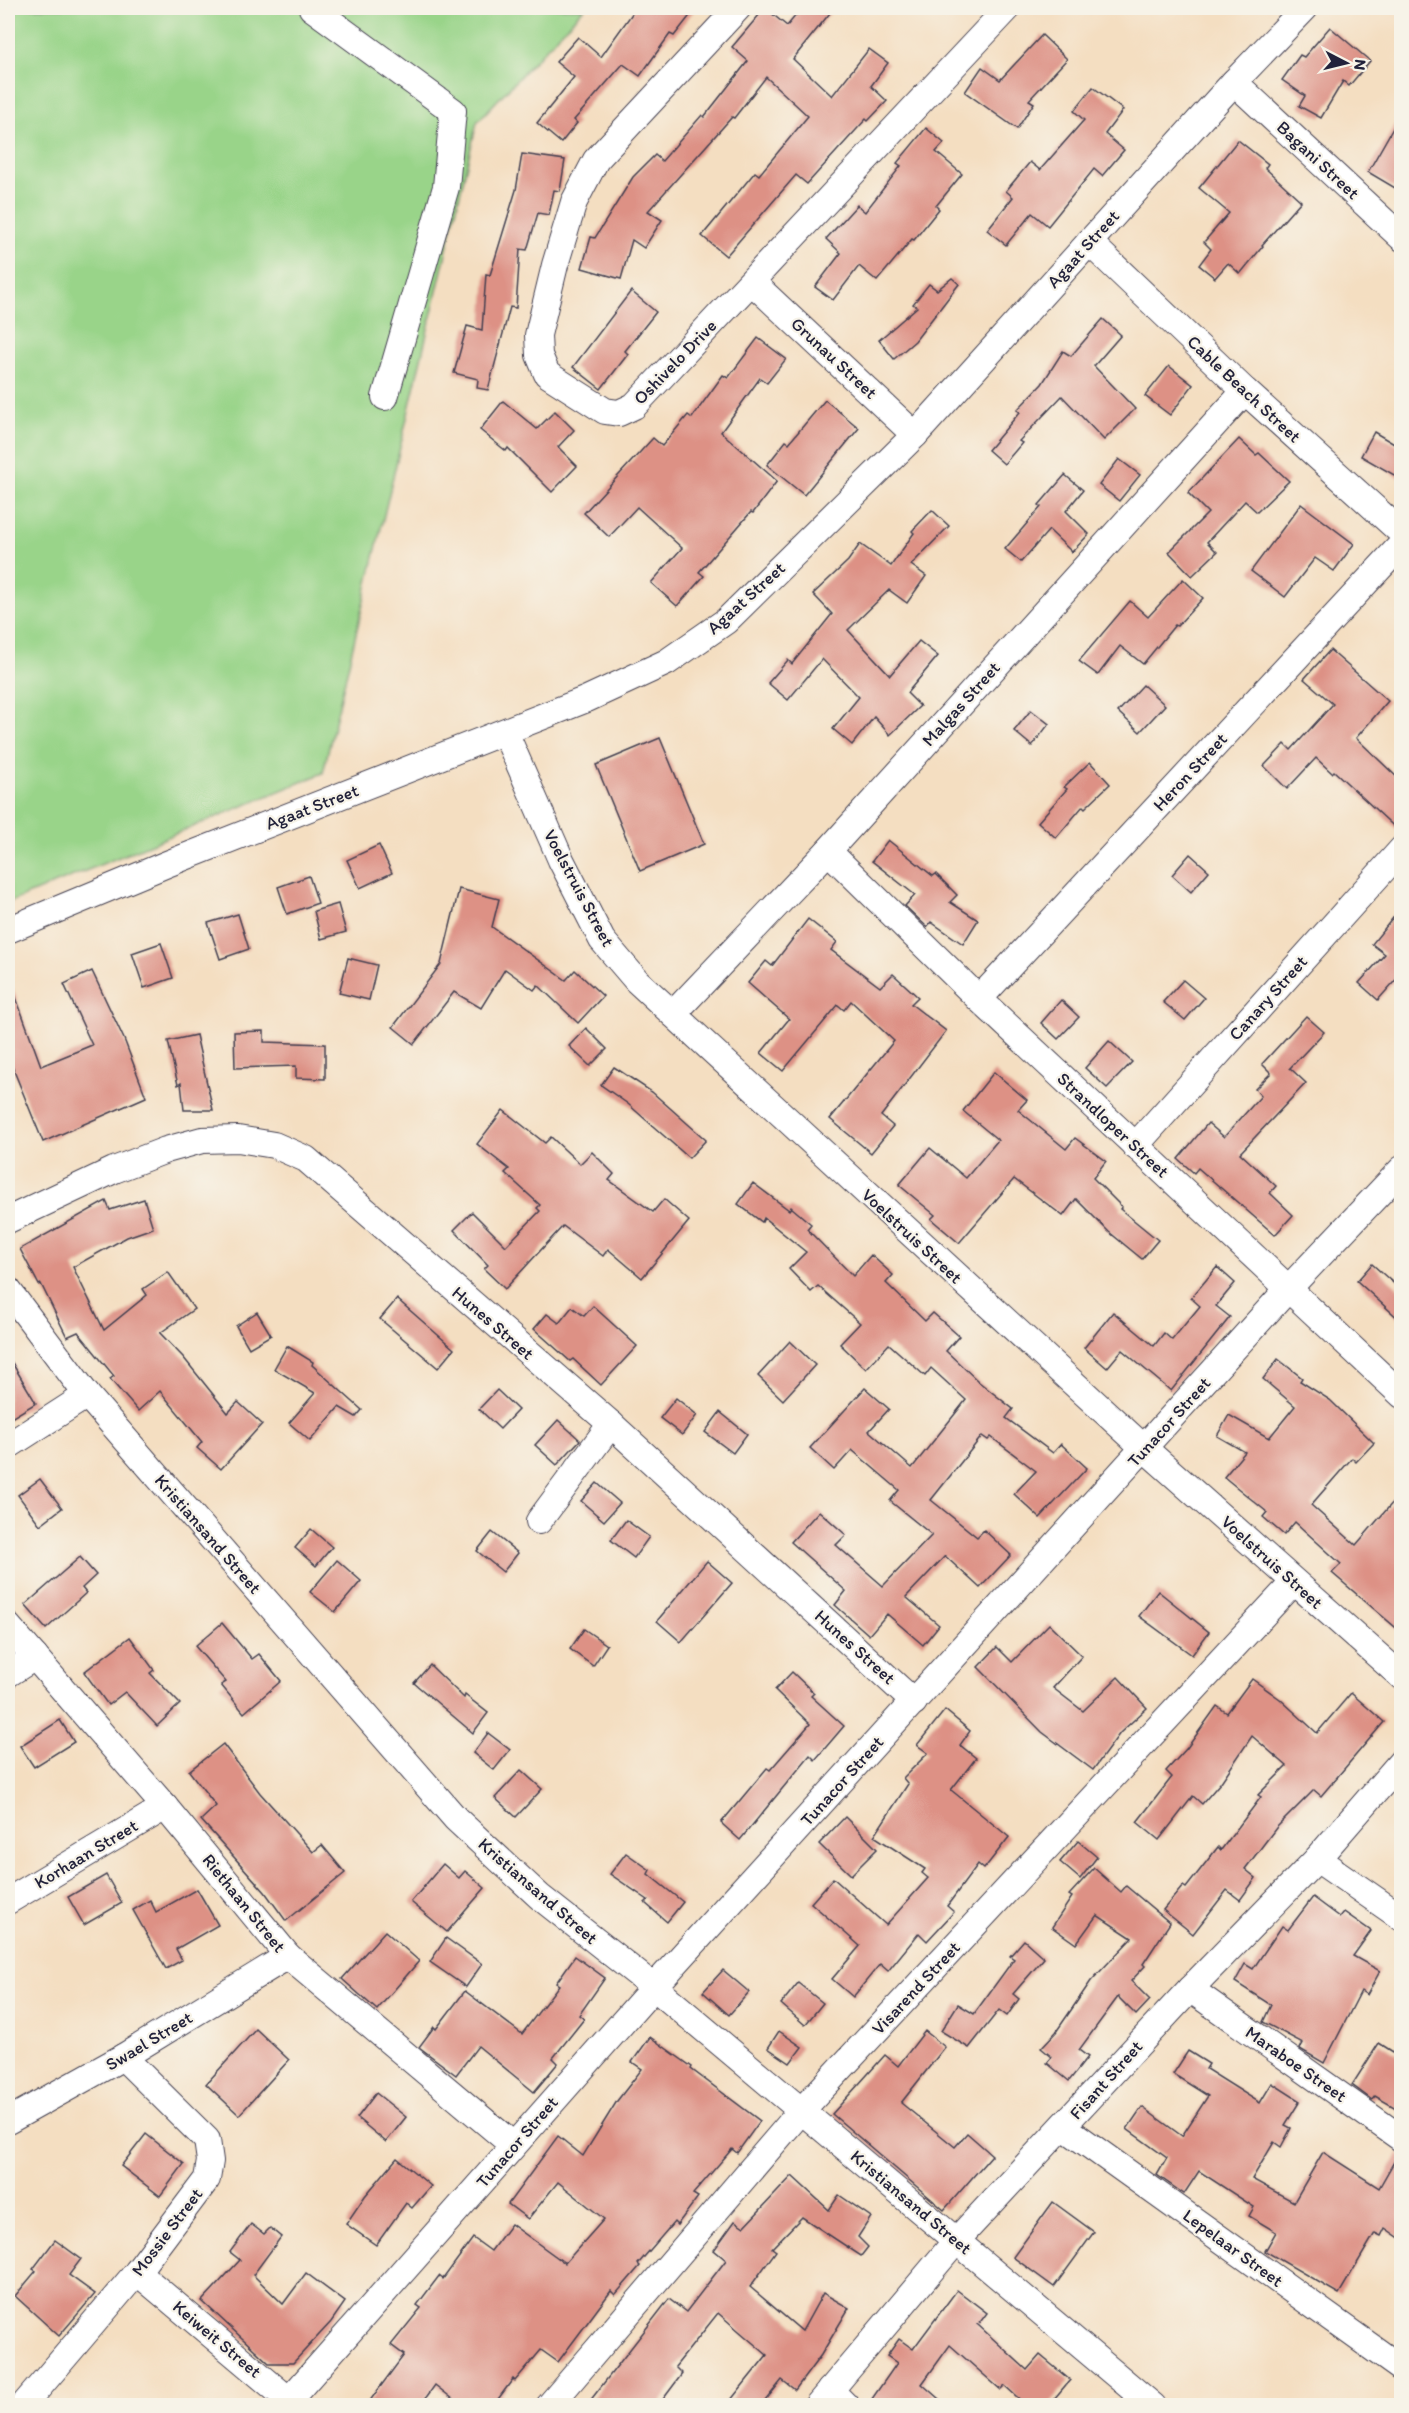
<svg xmlns="http://www.w3.org/2000/svg" width="1409" height="2413" font-family="Itim,sans-serif">
	<style>
		.green { fill: #99d489; stroke: #5e7b62; stroke-width: 1.5 }
		.building { fill: #dd9185 }
		.lines { fill: none; stroke-linecap: round; stroke-linejoin: round }
		.minor-casing { stroke: #423e4f; stroke-width: 28 }
		.minor { stroke: #fff; stroke-width: 26 }
		.labels { text-anchor: middle; stroke-width: 4.5; stroke-linejoin: round; paint-order: stroke }
		.street-label { font-size: 18px; fill: #22223b; stroke: #f7f3e8 }
	</style>
	<rect width="100%" height="100%" fill="#f7f3e8"/>
	<filter id="ink" filterUnits="userSpaceOnUse"><feTurbulence type="fractalNoise" baseFrequency=".0167" numOctaves="2"/><feDisplacementMap in="SourceGraphic" scale="12" xChannelSelector="R" yChannelSelector="G"/><feConvolveMatrix kernelMatrix="1 2 1 2 8 2 1 2 1" color-interpolation-filters="sRGB"/></filter>
	<filter id="wash" filterUnits="userSpaceOnUse"><feTurbulence type="fractalNoise" baseFrequency=".008" numOctaves="4" result="noise"/><feDisplacementMap in="SourceGraphic" scale="24" xChannelSelector="R" yChannelSelector="G"/><feGaussianBlur stdDeviation="1.35" result="paint"/><feColorMatrix in="noise" values="0 0 0 0 0 0 0 0 0 0 0 0 0 0 0 0 0 1.4 0 .05"/><feComposite in="paint" operator="in"/></filter>
	<g filter="url(#wash)">
		<rect width="100%" height="100%" fill="#f4dec1"/>
		<!-- green -->
		<polygon class="green" points="8,8 584,8 477,122 323,773 8,903"/>
		<g id="blocks">
			<!-- building -->
			<g class="building">
				<polygon points="636,8 696,8 674,36 670,34 640,76 623,64 574,120 577,123 561,143 537,123 574,77 556,62 578,37 601,57"/>
				<polygon points="765,8 787,26 802,8 834,8 793,59 832,96 869,49 888,63 871,86 887,101 868,121 866,119 807,184 796,175 726,256 702,236 755,172 759,175 808,116 766,77 734,118 732,117 648,211 662,220 644,248 632,240 621,279 582,268 591,237 595,238 633,177 655,155 662,161 702,115 704,117 748,61 732,47"/>
				<polygon points="1330,27 1370,61 1349,86 1343,81 1321,118 1299,106 1305,96 1282,80 1300,55 1304,57"/>
				<polygon points="1042,35 1067,59 1029,100 1034,103 1017,129 965,92 982,67 1000,80"/>
				<polygon points="1093,87 1123,110 1105,134 1124,150 1102,176 1094,169 1048,226 1032,213 1006,245 987,230 1013,197 1006,191 1030,162 1040,170 1084,120 1074,111"/>
				<polygon points="1401,114 1401,177 1395,188 1368,172"/>
				<polygon points="926,128 944,143 936,152 962,174 936,206 939,209 914,240 912,239 877,281 859,266 833,300 815,287 841,253 826,239 857,205 865,212 901,166 897,163"/>
				<polygon points="1238,140 1268,164 1265,168 1301,201 1262,245 1263,246 1240,274 1228,263 1215,278 1199,265 1211,249 1204,242 1229,213 1199,188"/>
				<polygon points="522,154 565,160 560,191 554,190 549,215 538,213 527,250 520,249 516,308 510,307 488,390 477,388 478,379 454,373 467,326 482,330 486,274 490,275 516,190"/>
				<polygon points="952,278 959,284 915,341 894,359 879,340 917,307 913,304 929,284 937,290"/>
				<polygon points="631,291 656,312 625,351 628,354 601,389 573,367"/>
				<polygon points="1103,319 1121,335 1094,366 1135,409 1104,440 1062,396 1019,441 1022,443 1004,464 988,450 1020,412 1017,410 1042,384 1063,351 1071,356"/>
				<polygon points="758,338 786,359 767,383 760,378 721,432 777,481 753,513 751,512 699,572 704,576 677,606 651,583 682,548 637,507 609,537 584,513 653,438 662,446 688,415 692,418 723,375 728,378"/>
				<polygon points="1169,366 1193,385 1170,415 1145,396"/>
				<polygon points="825,400 859,428 804,495 767,465 786,441 789,443"/>
				<polygon points="503,401 537,429 555,411 574,430 558,447 577,466 552,492 508,448 506,451 480,430"/>
				<polygon points="1374,432 1401,448 1401,479 1361,456"/>
				<polygon points="1239,439 1256,455 1259,453 1289,481 1257,512 1245,501 1207,542 1217,552 1192,576 1169,552 1208,513 1188,493"/>
				<polygon points="1119,459 1140,475 1119,501 1099,485"/>
				<polygon points="1065,475 1083,490 1066,511 1089,534 1072,552 1049,530 1021,562 1005,549 1041,507 1039,505"/>
				<polygon points="1301,504 1354,544 1334,571 1315,558 1285,597 1251,571"/>
				<polygon points="932,510 949,526 911,565 926,576 907,603 889,590 848,630 890,675 919,641 938,656 907,693 920,706 890,735 874,717 852,745 833,729 859,697 822,659 788,700 768,683 788,660 792,664 832,614 813,594 848,561 860,544 891,566 914,533 912,531"/>
				<polygon points="1183,579 1203,598 1177,626 1175,625 1143,664 1120,646 1098,675 1079,661 1130,601 1148,617"/>
				<polygon points="1330,650 1388,701 1356,738 1401,781 1401,833 1334,771 1332,773 1316,758 1287,789 1264,766 1285,744 1291,750 1333,704 1304,679"/>
				<polygon points="1143,685 1165,705 1140,732 1118,712"/>
				<polygon points="1031,710 1049,724 1032,746 1014,731"/>
				<polygon points="660,738 704,844 640,871 596,765"/>
				<polygon points="1090,762 1110,784 1085,808 1083,806 1056,838 1038,822 1067,789 1064,787"/>
				<polygon points="888,840 933,876 936,874 957,895 950,902 978,920 963,944 931,922 927,927 905,906 915,895 872,861"/>
				<polygon points="379,845 392,873 360,888 347,860"/>
				<polygon points="1190,854 1209,871 1191,892 1172,875"/>
				<polygon points="309,876 318,903 287,914 278,887"/>
				<polygon points="459,889 499,899 492,927 566,980 575,970 603,996 578,1023 538,985 534,990 505,969 481,1008 454,992 414,1044 393,1027 441,964"/>
				<polygon points="338,904 346,932 321,939 314,911"/>
				<polygon points="1401,908 1401,974 1378,1000 1359,983 1385,954 1372,944"/>
				<polygon points="238,914 249,949 220,959 208,923"/>
				<polygon points="808,919 837,942 831,950 880,987 893,974 918,997 911,1004 946,1031 881,1116 893,1126 871,1153 830,1119 894,1041 851,1001 844,1010 838,1005 783,1071 761,1053 789,1019 748,983 766,961 772,966"/>
				<polygon points="161,943 173,978 144,988 132,953"/>
				<polygon points="348,958 377,965 369,1000 339,993"/>
				<polygon points="92,971 124,1039 146,1097 43,1142 12,1066 8,1068 8,982 10,981 41,1066 92,1045 64,984"/>
				<polygon points="1183,980 1204,998 1185,1020 1163,1002"/>
				<polygon points="1061,1000 1079,1017 1058,1039 1041,1023"/>
				<polygon points="1306,1016 1324,1032 1290,1068 1306,1083 1240,1153 1276,1186 1270,1193 1293,1215 1275,1235 1198,1168 1194,1173 1178,1159 1208,1123 1224,1137 1261,1096 1255,1089 1271,1073 1262,1064"/>
				<polygon points="586,1028 607,1049 590,1066 569,1046"/>
				<polygon points="264,1031 264,1042 325,1044 325,1079 296,1078 296,1066 235,1068 234,1032"/>
				<polygon points="196,1035 213,1110 184,1110 181,1083 178,1085 168,1041"/>
				<polygon points="1109,1041 1132,1062 1107,1088 1085,1068"/>
				<polygon points="614,1067 652,1092 706,1140 689,1158 628,1104 601,1085"/>
				<polygon points="994,1072 1027,1100 1018,1110 1066,1149 1075,1138 1106,1161 1093,1178 1122,1207 1120,1209 1158,1240 1142,1259 1109,1232 1076,1199 1063,1216 1014,1179 959,1243 931,1219 935,1215 899,1185 930,1148 966,1178 998,1140 963,1111"/>
				<polygon points="503,1110 545,1143 551,1137 580,1164 592,1152 614,1174 609,1180 653,1212 664,1199 689,1221 642,1278 608,1249 603,1256 563,1226 505,1289 484,1269 488,1265 454,1230 472,1212 506,1246 540,1211 537,1208 540,1205 505,1173 509,1169 477,1144"/>
				<polygon points="753,1183 789,1210 791,1207 811,1224 807,1229 853,1276 871,1255 893,1275 886,1283 925,1321 933,1313 959,1336 946,1351 979,1382 1013,1409 1006,1418 1053,1453 1061,1444 1087,1468 1040,1518 1014,1494 1036,1471 991,1437 988,1440 982,1436 931,1500 977,1537 984,1530 1011,1555 980,1588 945,1556 906,1597 939,1625 923,1645 887,1614 869,1635 835,1605 846,1591 791,1542 819,1511 846,1535 836,1545 883,1586 932,1535 890,1501 899,1490 852,1450 834,1470 810,1448 865,1388 889,1409 869,1431 912,1468 966,1400 931,1368 925,1376 889,1344 866,1369 840,1344 860,1323 818,1286 811,1292 789,1269 806,1252 764,1218 762,1222 738,1204"/>
				<polygon points="144,1199 153,1228 127,1237 73,1267 104,1330 147,1295 143,1289 168,1272 194,1309 160,1333 183,1357 228,1413 238,1402 262,1424 221,1469 197,1448 202,1442 160,1391 138,1411 110,1379 114,1376 78,1332 67,1337 41,1284 39,1285 20,1249 106,1201 110,1210"/>
				<polygon points="1372,1264 1401,1290 1401,1321 1357,1281"/>
				<polygon points="1217,1267 1235,1283 1216,1306 1230,1317 1171,1391 1122,1350 1107,1368 1084,1348 1113,1312 1154,1346 1164,1333 1172,1340 1200,1306 1191,1298"/>
				<polygon points="397,1299 454,1349 438,1368 380,1319"/>
				<polygon points="593,1306 637,1346 601,1385 573,1359 570,1361 534,1329 547,1314 559,1323 572,1307 584,1316"/>
				<polygon points="257,1312 271,1335 249,1348 236,1326"/>
				<polygon points="790,1341 815,1365 783,1400 758,1376"/>
				<polygon points="287,1346 313,1362 312,1365 362,1410 356,1417 339,1407 310,1441 289,1423 315,1393 274,1369"/>
				<polygon points="8,1356 36,1403 8,1420"/>
				<polygon points="1278,1359 1302,1378 1300,1381 1330,1400 1374,1443 1356,1462 1352,1458 1311,1505 1356,1545 1401,1493 1401,1632 1332,1573 1341,1564 1295,1522 1284,1535 1263,1517 1267,1512 1224,1477 1245,1452 1217,1436 1229,1415 1269,1438 1295,1406 1263,1379"/>
				<polygon points="497,1390 518,1410 500,1429 479,1409"/>
				<polygon points="676,1398 697,1415 682,1435 660,1418"/>
				<polygon points="720,1412 747,1434 733,1453 705,1432"/>
				<polygon points="558,1420 580,1440 557,1465 535,1445"/>
				<polygon points="40,1479 62,1508 40,1525 18,1495"/>
				<polygon points="597,1483 620,1503 604,1521 581,1501"/>
				<polygon points="626,1520 649,1537 634,1558 611,1540"/>
				<polygon points="311,1529 332,1547 316,1566 295,1548"/>
				<polygon points="492,1532 518,1553 503,1572 477,1551"/>
				<polygon points="80,1557 96,1575 82,1588 86,1593 46,1629 25,1605"/>
				<polygon points="337,1560 361,1581 335,1612 310,1592"/>
				<polygon points="707,1561 732,1583 681,1642 657,1621"/>
				<polygon points="1158,1591 1209,1632 1192,1655 1139,1616"/>
				<polygon points="222,1623 252,1659 259,1654 281,1681 244,1713 221,1685 226,1682 195,1646"/>
				<polygon points="1049,1624 1082,1656 1053,1688 1083,1711 1118,1677 1147,1708 1120,1733 1093,1770 1042,1732 978,1667 997,1647 1012,1662"/>
				<polygon points="584,1629 607,1645 593,1666 570,1649"/>
				<polygon points="130,1637 154,1670 150,1673 180,1704 157,1726 125,1692 108,1705 84,1672"/>
				<polygon points="430,1665 464,1698 465,1695 488,1713 473,1733 414,1683"/>
				<polygon points="792,1672 814,1693 811,1696 844,1726 815,1760 810,1755 740,1840 721,1823 767,1768 770,1770 810,1724 775,1690"/>
				<polygon points="1252,1679 1280,1699 1317,1733 1351,1693 1384,1722 1321,1796 1314,1790 1276,1828 1245,1869 1256,1878 1240,1900 1227,1890 1193,1934 1163,1910 1183,1886 1186,1888 1218,1847 1221,1850 1261,1797 1258,1795 1287,1766 1252,1736 1221,1782 1202,1804 1193,1796 1159,1840 1137,1822 1172,1777 1166,1771 1187,1748 1217,1706 1227,1713"/>
				<polygon points="945,1710 970,1731 960,1745 976,1758 951,1790 1009,1837 984,1869 978,1864 947,1906 954,1912 927,1941 919,1933 888,1971 880,1964 853,1997 832,1979 860,1946 811,1903 833,1878 886,1925 928,1878 922,1873 925,1869 874,1836 908,1784 903,1778 928,1753 917,1745"/>
				<polygon points="60,1720 74,1742 34,1767 20,1746"/>
				<polygon points="488,1733 510,1750 494,1770 473,1753"/>
				<polygon points="223,1744 260,1793 313,1852 322,1845 345,1873 286,1921 265,1892 201,1820 216,1806 189,1771"/>
				<polygon points="521,1770 542,1789 516,1817 495,1798"/>
				<polygon points="845,1817 877,1849 851,1875 819,1844"/>
				<polygon points="1078,1841 1097,1857 1080,1879 1060,1862"/>
				<polygon points="626,1853 650,1870 648,1874 683,1902 667,1922 645,1903 648,1900 610,1874"/>
				<polygon points="443,1864 459,1878 465,1871 485,1888 447,1932 411,1902"/>
				<polygon points="1094,1868 1121,1892 1126,1886 1170,1923 1143,1964 1145,1966 1131,1981 1150,2000 1136,2015 1118,1997 1079,2050 1088,2057 1069,2081 1047,2063 1052,2057 1041,2048 1056,2032 1091,1981 1132,1938 1097,1915 1076,1944 1052,1927 1072,1897 1069,1895"/>
				<polygon points="106,1875 122,1903 84,1925 68,1897"/>
				<polygon points="197,1889 218,1925 176,1949 182,1960 166,1969 133,1910 150,1900 156,1912"/>
				<polygon points="1313,1897 1340,1917 1344,1912 1371,1931 1353,1956 1380,1971 1367,1995 1361,1991 1324,2063 1300,2049 1303,2043 1263,2022 1271,2005 1235,1982 1245,1964 1253,1969 1282,1926 1288,1930"/>
				<polygon points="385,1931 419,1961 377,2010 342,1979"/>
				<polygon points="446,1938 482,1964 466,1987 430,1962"/>
				<polygon points="1024,1940 1044,1958 1013,1994 1019,1999 1007,2016 999,2010 969,2048 941,2031 958,2004 974,2014 1014,1959 1010,1956"/>
				<polygon points="575,1956 605,1978 579,2015 584,2019 553,2058 558,2063 534,2092 478,2046 456,2075 419,2047 434,2027 436,2029 465,1991 522,2034 559,1985 556,1983"/>
				<polygon points="723,1970 749,1992 729,2015 703,1992"/>
				<polygon points="798,1983 823,2003 805,2025 781,2004"/>
				<polygon points="256,2029 289,2060 239,2115 206,2084"/>
				<polygon points="779,2031 802,2047 790,2063 768,2048"/>
				<polygon points="925,2031 945,2047 901,2103 955,2147 967,2133 992,2155 944,2210 832,2114 885,2055 898,2066"/>
				<polygon points="650,2037 692,2067 691,2069 760,2121 737,2153 732,2149 693,2194 698,2197 677,2225 674,2222 638,2264 640,2266 615,2295 611,2291 558,2362 541,2350 515,2381 513,2379 493,2406 462,2406 435,2385 420,2406 366,2406 404,2355 391,2345 421,2308 417,2305 439,2276 443,2279 473,2238 491,2251 511,2224 565,2263 604,2219 558,2182 528,2219 508,2204 558,2136 583,2156 617,2101 642,2069 632,2062"/>
				<polygon points="1379,2043 1401,2057 1401,2111 1375,2096 1372,2100 1352,2085"/>
				<polygon points="1188,2051 1209,2064 1206,2069 1260,2103 1272,2083 1300,2101 1285,2125 1291,2128 1281,2147 1274,2142 1252,2179 1294,2202 1323,2152 1379,2188 1399,2153 1401,2154 1401,2239 1385,2228 1381,2236 1375,2233 1339,2294 1265,2251 1276,2232 1249,2216 1254,2207 1199,2171 1184,2194 1157,2175 1167,2158 1127,2129 1142,2107 1182,2136 1208,2096 1173,2074"/>
				<polygon points="376,2093 406,2117 386,2142 357,2118"/>
				<polygon points="146,2134 184,2164 160,2196 121,2166"/>
				<polygon points="397,2158 431,2186 412,2208 406,2203 376,2245 346,2224 365,2196"/>
				<polygon points="792,2176 829,2210 839,2195 871,2217 858,2237 868,2247 861,2256 802,2217 772,2248 776,2251 750,2287 802,2331 823,2293 849,2308 821,2355 795,2390 782,2380 761,2406 726,2406 767,2355 718,2313 675,2367 682,2374 658,2406 586,2406 669,2299 686,2312 726,2260 714,2250 735,2221 744,2227"/>
				<polygon points="1053,2202 1094,2232 1054,2287 1013,2257"/>
				<polygon points="251,2224 264,2234 270,2228 281,2237 253,2275 283,2304 306,2273 345,2302 331,2322 293,2363 269,2363 202,2301 240,2260 230,2252"/>
				<polygon points="55,2240 81,2259 69,2275 95,2294 59,2336 15,2296 36,2271 33,2269"/>
				<polygon points="957,2290 987,2313 978,2325 1027,2370 1040,2355 1070,2380 1048,2406 1027,2406 1005,2386 1001,2390 950,2345 922,2384 947,2406 867,2406 897,2363 887,2356 899,2339 913,2349"/>
			</g>
		</g>
	</g>
	<g filter="url(#ink)">
		<use href="#blocks" fill-opacity="0" stroke="#423e4f" stroke-width="1.5"/>
		<g class="lines">
			<defs>
				<g id="minor">
					<polyline points="312,8 453,111 446,187 385,397"/>
					<polyline points="738,8 596,160 574,202 555,265 538,335 539,355 547,374 605,411 619,413 634,406 1008,8"/>
					<polyline points="1234,82 1402,238"/>
					<polyline points="1089,242 1245,391 1402,533"/>
					<polyline points="752,282 915,435"/>
					<polyline points="505,732 561,860 602,940 637,981 1145,1449 1402,1677"/>
					<polyline points="828,851 979,999 1402,1395"/>
					<polyline points="8,930 167,864 587,699 667,662 726,621 915,435 1234,82 1305,8"/>
					<polyline points="979,999 1402,544"/>
					<polyline points="673,1014 828,851 1245,391"/>
					<polyline points="1135,1146 1402,849"/>
					<polyline points="8,1220 114,1170 166,1150 202,1140 238,1139 274,1145 306,1159 611,1424 914,1702"/>
					<polyline points="8,1290 87,1395 456,1819 540,1897 654,1987 1153,2406"/>
					<polyline points="8,1446 87,1395"/>
					<polyline points="539,1521 611,1424"/>
					<polyline points="8,1626 165,1807 288,1956 513,2145"/>
					<polyline points="8,1674 35,1657"/>
					<polyline points="1317,1859 1402,1918"/>
					<polyline points="8,1901 165,1807"/>
					<polyline points="1190,1989 1402,2139"/>
					<polyline points="8,2121 123,2057 288,1956"/>
					<polyline points="1064,2127 1402,2369"/>
					<polyline points="137,2272 296,2406"/>
					<polyline points="830,2390 846,2406"/>
					<polyline points="289,2400 654,1987 1287,1290 1402,1169"/>
					<polyline points="23,2406 137,2272 207,2179 210,2161 207,2140 123,2057"/>
					<polyline points="549,2406 801,2111 1294,1582"/>
					<polyline points="817,2406 956,2241 1190,1989 1317,1859 1402,1761"/>
				</g>
			</defs>
			<!-- minor casing -->
			<use href="#minor" class="minor-casing"/>
			<!-- minor -->
			<use href="#minor" class="minor"/>
		</g>
	</g>
	<g class="labels">
		<!-- street labels -->
		<g class="street-label">
			<text transform="translate(1318 160) rotate(43)" y="6">Bagani Street</text>
			<text transform="translate(1083 249) rotate(-48)" y="6">Agaat Street</text>
			<text transform="translate(834 358) rotate(43)" y="6">Grunau Street</text>
			<text transform="translate(675 362) rotate(-46)" y="6">Oshivelo Drive</text>
			<text transform="translate(1244 389) rotate(43)" y="6">Cable Beach Street</text>
			<text transform="translate(746 598) rotate(-42)" y="6">Agaat Street</text>
			<text transform="translate(961 704) rotate(-48)" y="6">Malgas Street</text>
			<text transform="translate(1190 772) rotate(-47)" y="6">Heron Street</text>
			<text transform="translate(312 807) rotate(-21)" y="6">Agaat Street</text>
			<text transform="translate(579 888) rotate(62)" y="6">Voelstruis Street</text>
			<text transform="translate(1268 998) rotate(-48)" y="6">Canary Street</text>
			<text transform="translate(1113 1125) rotate(43)" y="6">Strandloper Street</text>
			<text transform="translate(912 1236) rotate(43)" y="6">Voelstruis Street</text>
			<text transform="translate(493 1323) rotate(41)" y="6">Hunes Street</text>
			<text transform="translate(1169 1422) rotate(-48)" y="6">Tunacor Street</text>
			<text transform="translate(208 1534) rotate(49)" y="6">Kristiansand Street</text>
			<text transform="translate(1272 1562) rotate(42)" y="6">Voelstruis Street</text>
			<text transform="translate(855 1647) rotate(42)" y="6">Hunes Street</text>
			<text transform="translate(842 1781) rotate(-48)" y="6">Tunacor Street</text>
			<text transform="translate(86 1854) rotate(-31)" y="6">Korhaan Street</text>
			<text transform="translate(538 1891) rotate(41)" y="6">Kristiansand Street</text>
			<text transform="translate(244 1903) rotate(51)" y="6">Riethaan Street</text>
			<text transform="translate(916 1988) rotate(-47)" y="6">Visarend Street</text>
			<text transform="translate(149 2041) rotate(-31)" y="6">Swael Street</text>
			<text transform="translate(1296 2064) rotate(35)" y="6">Maraboe Street</text>
			<text transform="translate(1106 2080) rotate(-48)" y="6">Fisant Street</text>
			<text transform="translate(517 2142) rotate(-49)" y="6">Tunacor Street</text>
			<text transform="translate(911 2202) rotate(40)" y="6">Kristiansand Street</text>
			<text transform="translate(167 2232) rotate(-53)" y="6">Mossie Street</text>
			<text transform="translate(1233 2248) rotate(36)" y="6">Lepelaar Street</text>
			<text transform="translate(217 2339) rotate(40)" y="6">Keiweit Street</text>
		</g>
	</g>
	<!-- margin -->
	<rect width="1409" height="2413" fill="none" stroke="#f7f3e8" stroke-width="30"/>
	<!-- north arrow -->
	<g transform="translate(1346 63) rotate(97)" stroke="#f7f3e8" stroke-width="4.5" paint-order="stroke">
	<path d="M0-4.5L10 22L0 15L-10 22Z" fill="#22223b"/>
	<text y="-9" font-size="16" font-weight="bold" text-anchor="middle" fill="#22223b">N</text>
	</g>
</svg>
